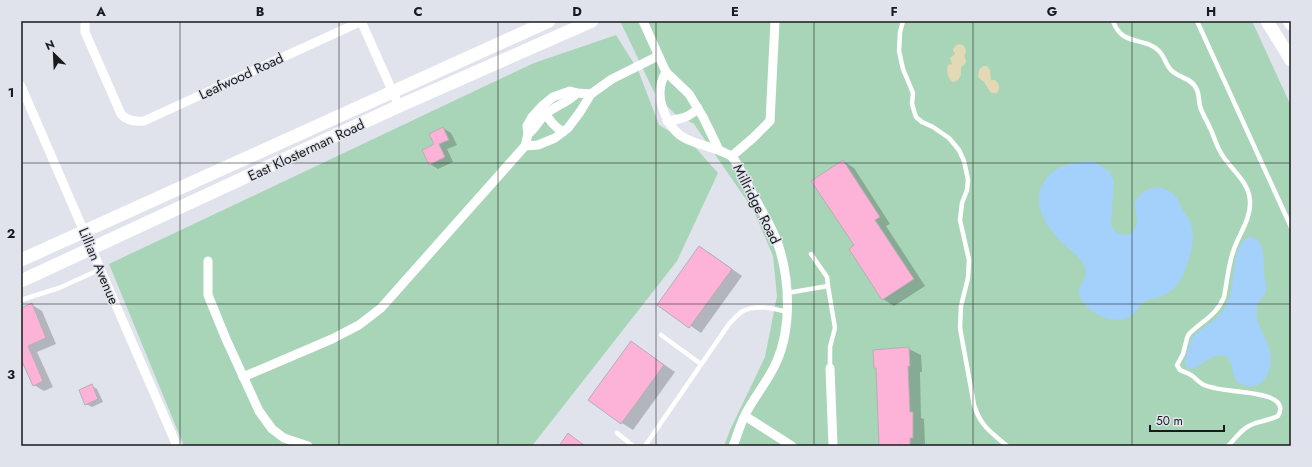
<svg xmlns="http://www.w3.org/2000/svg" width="1312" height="467" font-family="Jost,sans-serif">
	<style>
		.green { fill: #a8d5b8 }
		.sand { fill: #e3d9b4 }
		.water { fill: #a4d0fc }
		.shadow { fill: #0003 }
		.building { fill: #fdb3d8; stroke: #b7aeb2 }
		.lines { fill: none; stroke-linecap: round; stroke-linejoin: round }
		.lane { stroke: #fff; stroke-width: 4.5 }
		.street { stroke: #fff; stroke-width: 9 }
		.secondary { stroke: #fff; stroke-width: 13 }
		.grid { fill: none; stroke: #191a1d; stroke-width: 1; stroke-opacity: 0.55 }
		.labels { text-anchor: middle; stroke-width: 3; stroke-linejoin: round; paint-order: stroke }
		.street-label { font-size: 14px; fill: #191a1d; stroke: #e0e3eb }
		.neatline { fill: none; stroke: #191a1d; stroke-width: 1.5 }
		.grid-label { font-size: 13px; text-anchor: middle; font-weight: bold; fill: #191a1d }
	</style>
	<rect width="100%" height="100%" fill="#e0e3eb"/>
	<!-- green -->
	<g class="green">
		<polygon points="620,21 1252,21 1291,106 1291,446 724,446 730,430 765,357 777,296 773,256 754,211 694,124 675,114 655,94"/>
		<polygon points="616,35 638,70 659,125 694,146 718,173 677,261 532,446 184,446 109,264 534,63"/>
	</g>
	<!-- sand -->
	<g class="sand">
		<path d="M959,44L964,46C968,53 964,52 965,57C965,59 966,61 966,62L964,65L961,67V75L958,80L953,82C948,80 946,71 948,65L952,64L950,58L955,54L953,50L955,46Z"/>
		<path d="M983,66H987L990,70L991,80H995C999,84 1001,88 997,93H991L984,82L978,77L979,70Z"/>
	</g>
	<!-- water -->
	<g class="water">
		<path d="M1092,161L1098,164L1110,172L1114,181L1111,225C1114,234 1127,239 1134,230C1140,223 1134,210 1135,202C1143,186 1163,182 1175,196C1179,200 1181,207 1184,212C1187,217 1191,222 1192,228C1195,241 1189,260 1184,273C1178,286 1170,294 1156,298C1152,299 1148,299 1144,302C1136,308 1136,316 1124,319C1106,323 1079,308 1079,289C1083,280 1088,276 1084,266C1082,259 1074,253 1068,248C1050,232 1029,206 1044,182C1054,165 1074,162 1092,161Z"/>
		<path d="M1249,237C1267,238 1263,263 1264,275C1265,280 1267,285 1266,290C1265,296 1259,300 1257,306C1253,323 1267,336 1270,352C1273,371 1263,394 1241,384C1229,379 1236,360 1223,355L1214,356L1193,369L1187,368L1185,363C1186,357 1190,341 1193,337C1198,331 1204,327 1210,323C1220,317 1226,307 1230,296C1235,280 1232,244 1249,237Z"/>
	</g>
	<!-- shadow -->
	<g class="shadow">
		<polygon points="443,128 451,133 457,145 447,149 453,162 438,169 430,164 435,144"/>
		<polygon points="843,161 854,168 890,224 886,226 925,286 894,306 883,299 855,246"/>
		<polygon points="700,247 711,254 742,276 701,333 659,304"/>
		<polygon points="32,305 42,311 56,344 37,352 53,387 44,391 34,385 25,365 21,367 21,309"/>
		<polygon points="631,342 675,372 633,430 622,423"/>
		<polygon points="909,349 921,355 922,372 920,372 921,418 924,419 925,444 921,444 921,446 879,446 877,369 875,367 874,350"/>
		<polygon points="92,386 97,389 103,402 92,407 86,404"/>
	</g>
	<!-- building -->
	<g class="building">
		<polygon points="443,127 449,140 439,144 445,157 429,165 422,150 434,144 429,134"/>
		<polygon points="843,160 880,217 875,220 914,279 882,300 849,249 854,245 811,181"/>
		<polygon points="699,246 732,269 689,328 657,305"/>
		<polygon points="32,303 46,338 28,346 43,381 33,386 21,359 21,308"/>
		<polygon points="631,341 664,365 621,424 588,400"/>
		<polygon points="909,347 910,366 908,366 910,412 913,412 913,438 910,438 910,446 879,446 876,368 874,368 873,350"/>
		<polygon points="92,384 98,399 85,405 79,390"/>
		<polygon points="568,433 573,437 585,446 559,446"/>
	</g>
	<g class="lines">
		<!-- lane -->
		<g class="lane">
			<path d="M903,21L900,32L899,51L903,69L913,93L912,104L916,117L922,122L933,127L949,138L959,150L964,161L966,170L968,180L967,190L962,203L960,220L969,260L968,278L961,306L960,328L974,405C981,427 991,432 1007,446"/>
			<path d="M1113,21C1122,47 1144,36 1159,51C1165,57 1166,66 1172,71C1180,78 1191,78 1196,88C1200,94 1198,102 1201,109C1203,115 1207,121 1210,128C1214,136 1216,145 1221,153C1230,169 1249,181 1250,201C1251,220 1238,235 1233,252C1228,267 1227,282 1224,297C1217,315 1202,321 1189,334L1187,338L1183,354L1177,365L1180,370C1184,372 1188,373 1191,375C1195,377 1197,381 1201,383C1204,386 1211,387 1215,388C1229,393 1293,390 1278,416C1270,420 1261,421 1253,424C1242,428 1236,438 1228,446"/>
			<polyline points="1197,21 1291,227"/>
			<polyline points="828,286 835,328 830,347 830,368"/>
			<polyline points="787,293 828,286 827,277 811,254"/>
			<polyline points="21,300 59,288 101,269"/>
			<polyline points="661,335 701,364"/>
			<polyline points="617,433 633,446"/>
			<path d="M645,446L729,324C733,320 738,314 743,311C757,304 774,309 788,312"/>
		</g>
		<!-- street -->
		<g class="street">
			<path d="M85,21V32L121,114C127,121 135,122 144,121L362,21"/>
			<polyline points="361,21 399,106"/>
			<polyline points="643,21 666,72 689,94 703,117 719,150"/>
			<path d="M666,72C659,84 658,96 663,109C675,144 694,140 723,152C727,154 731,155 733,158C741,169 746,182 752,193C761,210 772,226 778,244C790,280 792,328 776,363C768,381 754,397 745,415C740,425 737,436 733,446"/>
			<polyline points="21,86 177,446"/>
			<path d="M543,109C548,119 553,126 563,132"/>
			<path d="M667,121C680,119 689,118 698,108"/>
			<path d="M528,134C535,129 538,121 545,115C554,106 568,103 577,93"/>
			<polyline points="525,146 538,145 555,138 568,128 580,112 591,94 612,79 658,56"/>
			<polyline points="732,156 753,138 770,121 775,21"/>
			<polyline points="208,261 208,295 226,339 259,411 272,429 284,438 308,446"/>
			<polyline points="830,368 833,446"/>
			<polyline points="243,377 332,339 359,325 381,308 525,146 528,134 527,126 532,117 542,106 553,97 570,91 577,93 591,94"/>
			<polyline points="745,416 792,446"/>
		</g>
		<!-- secondary -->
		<g class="secondary">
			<polyline points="1267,21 1291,60"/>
			<polyline points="1289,21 1291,24"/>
			<polyline points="21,260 549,21"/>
			<polyline points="21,281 399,106 592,21"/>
		</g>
	</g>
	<!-- grid -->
	<path class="grid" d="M180,21V446M339,21V446M498,21V446M656,21V446M814,21V446M973,21V446M1132,21V446M21,163H1291M21,304H1291"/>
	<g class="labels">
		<!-- street labels -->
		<g class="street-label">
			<text transform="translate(241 76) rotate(-25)" y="5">Leafwood Road</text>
			<text transform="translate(306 150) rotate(-25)" y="5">East Klosterman Road</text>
			<text transform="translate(757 204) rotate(63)" y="5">Millridge Road</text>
			<text transform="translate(99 266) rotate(67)" y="5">Lillian Avenue</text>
		</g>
	</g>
	<!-- border -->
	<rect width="1312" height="467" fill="none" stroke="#e0e3eb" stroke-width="44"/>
	<!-- north arrow -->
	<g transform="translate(54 54) rotate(336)" stroke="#e0e3eb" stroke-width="3" paint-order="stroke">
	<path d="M0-3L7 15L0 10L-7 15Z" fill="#191a1d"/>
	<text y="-6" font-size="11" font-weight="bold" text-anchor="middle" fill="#191a1d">N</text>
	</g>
	<!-- scale -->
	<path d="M1150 425v6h74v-6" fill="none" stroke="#191a1d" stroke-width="2"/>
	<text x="1156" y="425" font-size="12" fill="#191a1d" stroke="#e0e3eb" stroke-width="3" paint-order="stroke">50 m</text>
	<rect x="22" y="22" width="1268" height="423" class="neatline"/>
	<g class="grid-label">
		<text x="101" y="16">A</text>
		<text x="260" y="16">B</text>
		<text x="418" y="16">C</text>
		<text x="577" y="16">D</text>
		<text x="735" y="16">E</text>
		<text x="894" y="16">F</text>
		<text x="1052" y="16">G</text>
		<text x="1211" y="16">H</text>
		<text x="11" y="97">1</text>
		<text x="11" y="238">2</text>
		<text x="11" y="379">3</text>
	</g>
</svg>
